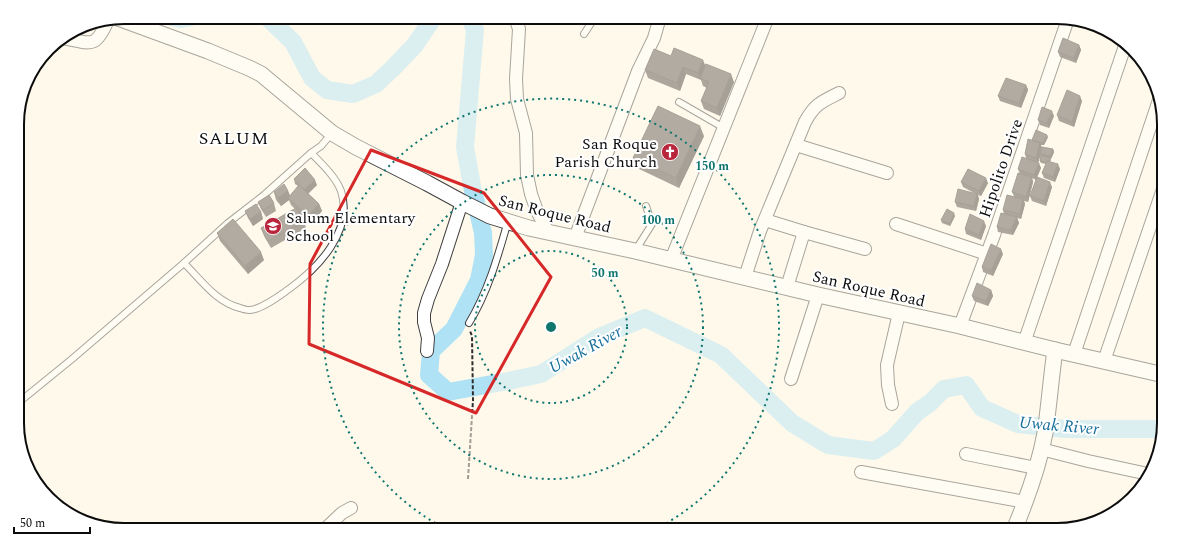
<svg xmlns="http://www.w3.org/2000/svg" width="1181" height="547" font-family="Spectral,serif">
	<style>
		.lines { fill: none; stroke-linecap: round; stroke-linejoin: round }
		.river { stroke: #b0e2f5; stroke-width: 18 }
		.service-casing { stroke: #3f3f3f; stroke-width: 8 }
		.minor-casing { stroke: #3f3f3f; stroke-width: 14 }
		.tertiary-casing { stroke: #3f3f3f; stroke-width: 17 }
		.path { stroke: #2e2e2e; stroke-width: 2; stroke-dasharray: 4 2; stroke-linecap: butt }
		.service { stroke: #fff; stroke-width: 6 }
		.minor { stroke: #fff; stroke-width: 12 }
		.tertiary { stroke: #fff; stroke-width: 15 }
		.wall { fill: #48413e }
		.shaded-wall { fill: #3b3532 }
		.building { fill: #544c48; stroke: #3b3532 }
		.marked { fill: none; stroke: #d62828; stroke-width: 3; stroke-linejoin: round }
		.ring { fill: none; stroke: #0f766e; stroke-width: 2; stroke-dasharray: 2 4 }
		.labels { text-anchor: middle; stroke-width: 4; stroke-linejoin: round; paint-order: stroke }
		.poi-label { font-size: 16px; fill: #0c0c0c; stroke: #fff; text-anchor: end }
		.street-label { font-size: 16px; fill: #0c0c0c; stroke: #fff }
		.water-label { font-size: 17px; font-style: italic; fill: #176f9b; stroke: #fff }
		.quarter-label { font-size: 18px; letter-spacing: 1px; fill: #0c0c0c; stroke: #fff }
		.rim { fill: none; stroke: #0c0c0c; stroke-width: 2 }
		.centre { fill: #0f766e; stroke: #fff; stroke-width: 2 }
		.ring-label { font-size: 12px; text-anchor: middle; font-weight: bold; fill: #0f766e; stroke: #fff; stroke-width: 4; stroke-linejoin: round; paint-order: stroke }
	</style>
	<rect width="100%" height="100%" fill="#fff9eb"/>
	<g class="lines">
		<!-- river -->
		<g class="river">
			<polyline points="172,17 181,19 191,17"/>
			<polyline points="267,17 293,42 312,78 327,90 353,94 376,84 393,68 415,45 434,17"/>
			<polyline points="470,17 475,30 465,147 472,186 483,233 484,255 479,280 454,329 431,351 429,375 448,392 503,382 541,374 599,337 645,318 721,355 792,423 828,445 874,451 893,439 917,412 930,403 944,389 966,385 982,408 1018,424 1065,429 1163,429"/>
		</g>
		<defs>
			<g id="service">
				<polyline points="584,34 595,17"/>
				<polyline points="679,102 724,128"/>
				<polyline points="635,251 652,224 646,206"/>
				<path d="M184,263C201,280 216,302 240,308C243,309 246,310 249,310C261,310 279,296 289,289C318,268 354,231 341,191C336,177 321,163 311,153"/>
				<path d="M469,323C488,292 498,256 508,221"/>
				<polyline points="18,403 72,359 184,263 228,223 264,195 311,153 321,146 332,133"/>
			</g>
			<g id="minor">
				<polyline points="515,17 519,29 516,79 517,99 526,133 527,175 531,194 537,211 548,232"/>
				<path d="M63,38C91,43 95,50 108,20"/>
				<polyline points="796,145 887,173"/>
				<polyline points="765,220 804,232 865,249"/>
				<polyline points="896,224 987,254"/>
				<polyline points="575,238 638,71 654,38 660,17"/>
				<polyline points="671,260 768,17"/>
				<path d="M745,277L760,231L805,122C815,104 821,102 839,93"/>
				<polyline points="787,287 804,232"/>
				<polyline points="960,326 994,235 1068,19"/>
				<polyline points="1024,343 1125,46"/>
				<polyline points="427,351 428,338 424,322 424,313 428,299 442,264 462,202"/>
				<polyline points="1074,354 1159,100"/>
				<polyline points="1104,361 1163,189"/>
				<polyline points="791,379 818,295"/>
				<polyline points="892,404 888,385 887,365 899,313"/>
				<polyline points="1041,449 1088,461 1148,474"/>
				<polyline points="966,454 1036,468"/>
				<polyline points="861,472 1025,502"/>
				<polyline points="324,530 342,513 351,508"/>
			</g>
			<g id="tertiary">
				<polyline points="118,18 208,51 249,68 261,74 273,84 332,133 356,147 427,183 462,202 490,216 529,228 635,251 818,295 960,326 1055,350 1164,375"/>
				<path d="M1014,530C1027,499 1039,466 1045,433C1049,406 1051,378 1055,350"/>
			</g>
		</defs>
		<!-- service casing -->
		<use href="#service" class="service-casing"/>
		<!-- minor casing -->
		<use href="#minor" class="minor-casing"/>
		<!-- tertiary casing -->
		<use href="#tertiary" class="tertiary-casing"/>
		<!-- path -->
		<polyline class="path" points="468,479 473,400 472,336 470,331"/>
		<!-- service -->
		<use href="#service" class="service"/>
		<!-- minor -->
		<use href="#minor" class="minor"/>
		<!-- tertiary -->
		<use href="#tertiary" class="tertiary"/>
	</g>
	<!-- wall -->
	<g class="wall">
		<polygon points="1079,45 1081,50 1076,63 1060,57 1058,52"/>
		<polygon points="671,56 705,66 734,82 720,116 704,109 701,101 707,88 703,86 701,80 686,74 680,91 648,78 645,70"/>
		<polygon points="1026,85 1028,90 1021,108 1000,101 998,96"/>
		<polygon points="1082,101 1074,127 1059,121 1057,115"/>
		<polygon points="1054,116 1049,128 1040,125 1038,120"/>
		<polygon points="704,136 679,188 637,168 633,158"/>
		<polygon points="1048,137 1044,145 1041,145 1042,148 1053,149 1054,152 1051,159 1050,158 1051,160 1050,162 1060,169 1055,182 1044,178 1042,173 1046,164 1041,163 1040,161 1041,155 1041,154 1038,163 1041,168 1037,177 1052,187 1046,206 1032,201 1030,196 1036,180 1032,178 1033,182 1028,202 1024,201 1025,204 1021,219 1017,218 1019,223 1013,235 998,232 997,227 1004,214 1003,210 1014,196 1012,192 1020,174 1018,169 1026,158 1025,154 1032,141 1032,140"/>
		<polygon points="294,179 317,185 308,194 319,204 322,211 311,223 299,213 304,221 306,228 271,248 264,236 261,228 295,209 291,205 289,200 281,206 276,200 274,192 288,191 290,196 298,186 295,184"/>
		<polygon points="961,182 988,183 981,196 978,195 979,199 976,211 957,207 955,202 976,194 963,187"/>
		<polygon points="258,202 274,203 276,211 266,217 261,209"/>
		<polygon points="245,211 261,212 263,219 253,226 248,218"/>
		<polygon points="955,216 950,226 942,223 941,220"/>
		<polygon points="986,226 981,240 966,234 965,229"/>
		<polygon points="217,233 264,260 248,274 220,241"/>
		<polygon points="1003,254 993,276 983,272 982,267"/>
		<polygon points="991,290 993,296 988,306 974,301 972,296"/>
	</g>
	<!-- shaded-wall -->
	<g class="shaded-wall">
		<polygon points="1079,45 1081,50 1076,63 1074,58"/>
		<polygon points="703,60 706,67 700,78 700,80 698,73"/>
		<polygon points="683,67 686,74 680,91 677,83"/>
		<polygon points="731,74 734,82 720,116 717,108"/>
		<polygon points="1026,85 1028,90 1021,108 1019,103"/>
		<polygon points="1080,96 1082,101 1074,127 1072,122"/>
		<polygon points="1052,111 1054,116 1049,128 1047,123"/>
		<polygon points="700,126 704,136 679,188 676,178"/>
		<polygon points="1047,135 1048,137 1044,145 1043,143"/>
		<polygon points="1040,143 1042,148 1038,163 1036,158"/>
		<polygon points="1053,149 1054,152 1051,159 1050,156"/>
		<polygon points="1039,163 1041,168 1036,180 1034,175"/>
		<polygon points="1058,164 1060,169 1055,182 1053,177"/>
		<polygon points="1032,177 1033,182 1028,202 1026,197"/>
		<polygon points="986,178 988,183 981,196 979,191"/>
		<polygon points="315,180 317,185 306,195 304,190"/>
		<polygon points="1050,182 1052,187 1046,206 1044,201"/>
		<polygon points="288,191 291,198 288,198 289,200 281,206 278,198"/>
		<polygon points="977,194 979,199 976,211 974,206"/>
		<polygon points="1023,199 1025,204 1021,219 1020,214"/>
		<polygon points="319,204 322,211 311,223 308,216"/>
		<polygon points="261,212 263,219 253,226 250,219"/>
		<polygon points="954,213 955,216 950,226 950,224"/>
		<polygon points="1017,217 1019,223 1013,235 1011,230"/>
		<polygon points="984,221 986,226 981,240 979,235"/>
		<polygon points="1001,249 1003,254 993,276 991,271"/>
		<polygon points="261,252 264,260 248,274 245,266"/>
		<polygon points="991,290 993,296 988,306 986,301"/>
	</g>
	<!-- building -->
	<g class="building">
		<polygon points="1063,38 1079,45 1074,58 1058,52"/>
		<polygon points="674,48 703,60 698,73 683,67 677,83 645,70 654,49 671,56"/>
		<polygon points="706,64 731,74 717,108 701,101 709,82 700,78"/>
		<polygon points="1006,78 1026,85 1019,103 998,96"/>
		<polygon points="1067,90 1080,96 1072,122 1057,115"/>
		<polygon points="658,106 700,126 676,178 633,158"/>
		<polygon points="1042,107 1052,111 1047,123 1038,120"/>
		<polygon points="1036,130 1047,135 1043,143 1032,140"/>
		<polygon points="1028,139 1040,143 1036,158 1025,154"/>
		<polygon points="1042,147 1053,149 1050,156 1040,154"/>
		<polygon points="1041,155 1050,158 1049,162 1047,161 1046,162 1040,161"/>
		<polygon points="1022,157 1039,163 1034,175 1018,169"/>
		<polygon points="1047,161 1058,164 1053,177 1042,173"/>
		<polygon points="305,168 315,180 304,190 294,179"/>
		<polygon points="968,169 986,178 979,191 961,182"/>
		<polygon points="1018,173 1032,177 1026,197 1012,192"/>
		<polygon points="1037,177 1050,182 1044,201 1030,196"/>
		<polygon points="284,184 288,191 278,198 274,192"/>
		<polygon points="299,185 319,204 308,216 288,198"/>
		<polygon points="958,189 977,194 974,206 955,202"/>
		<polygon points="269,195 274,203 263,210 258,202"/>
		<polygon points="1007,195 1023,199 1020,214 1003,210"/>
		<polygon points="256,204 261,212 250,219 245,211"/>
		<polygon points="296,208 304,221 268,241 261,228"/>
		<polygon points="947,209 954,213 950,224 941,220"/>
		<polygon points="1001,213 1017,217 1011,230 997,227"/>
		<polygon points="970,214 984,221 979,235 965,229"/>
		<polygon points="233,219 261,252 245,266 217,233"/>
		<polygon points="991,244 1001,249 991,271 982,267"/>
		<polygon points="977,283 991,290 986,301 972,296"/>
	</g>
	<!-- marked area -->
	<path d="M0 0H1181V547H0ZM371,150L484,193L551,277L476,413L309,344L310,264Z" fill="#fff9eb" fill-opacity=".55" fill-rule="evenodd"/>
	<path class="marked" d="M371,150L484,193L551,277L476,413L309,344L310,264Z"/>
	<!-- distance rings -->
	<g class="ring">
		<circle cx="551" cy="327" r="76"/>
		<circle cx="551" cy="327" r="152"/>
		<path d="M446 529A228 228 0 1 1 656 529"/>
	</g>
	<!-- icons -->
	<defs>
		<symbol id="church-disc" viewBox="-11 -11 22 22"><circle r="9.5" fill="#b9263c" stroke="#fff"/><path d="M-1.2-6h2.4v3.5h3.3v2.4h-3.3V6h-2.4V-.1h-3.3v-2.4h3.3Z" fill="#fff"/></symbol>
		<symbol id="school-disc" viewBox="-11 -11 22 22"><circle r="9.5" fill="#b9263c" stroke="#fff"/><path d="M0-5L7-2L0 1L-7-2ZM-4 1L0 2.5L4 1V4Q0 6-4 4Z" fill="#fff"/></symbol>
	</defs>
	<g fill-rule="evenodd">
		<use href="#church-disc" x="660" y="142" width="20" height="20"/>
		<use href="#school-disc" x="263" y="216" width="20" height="20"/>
	</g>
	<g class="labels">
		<!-- poi labels -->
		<g class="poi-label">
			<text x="657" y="149">San Roque<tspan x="657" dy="18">Parish Church</tspan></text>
			<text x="286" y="223" text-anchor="start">Salum Elementary<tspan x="286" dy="18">School</tspan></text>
		</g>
		<!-- street labels -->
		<g class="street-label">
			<text transform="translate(1000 168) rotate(-71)" y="6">Hipolito Drive</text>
			<text transform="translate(555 213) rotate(14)" y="6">San Roque Road</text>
			<text transform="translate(869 288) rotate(13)" y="6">San Roque Road</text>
		</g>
		<!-- water labels -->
		<g class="water-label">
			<text transform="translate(585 349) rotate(-29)" y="6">Uwak River</text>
			<text transform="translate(1059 425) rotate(5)" y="6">Uwak River</text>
		</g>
		<!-- quarter labels -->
		<g class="quarter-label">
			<text x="234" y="144">SALUM</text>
		</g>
	</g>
	<!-- crop -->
	<path d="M0 0H1181V547H0ZM124 24H1057A100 100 0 0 1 1157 124V423A100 100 0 0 1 1057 523H124A100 100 0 0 1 24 423V124A100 100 0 0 1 124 24Z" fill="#fff" fill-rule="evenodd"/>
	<path class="rim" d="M124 24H1057A100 100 0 0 1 1157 124V423A100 100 0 0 1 1057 523H124A100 100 0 0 1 24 423V124A100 100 0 0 1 124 24Z"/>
	<circle cx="551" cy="327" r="6" class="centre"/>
	<g class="ring-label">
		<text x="712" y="170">150 m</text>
		<text x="658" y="224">100 m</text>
		<text x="605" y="277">50 m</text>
	</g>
	<!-- scale -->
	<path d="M14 527v6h76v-6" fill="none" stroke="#0c0c0c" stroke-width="2"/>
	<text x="20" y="527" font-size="12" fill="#0c0c0c" stroke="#ffffff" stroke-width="3" paint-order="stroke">50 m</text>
</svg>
